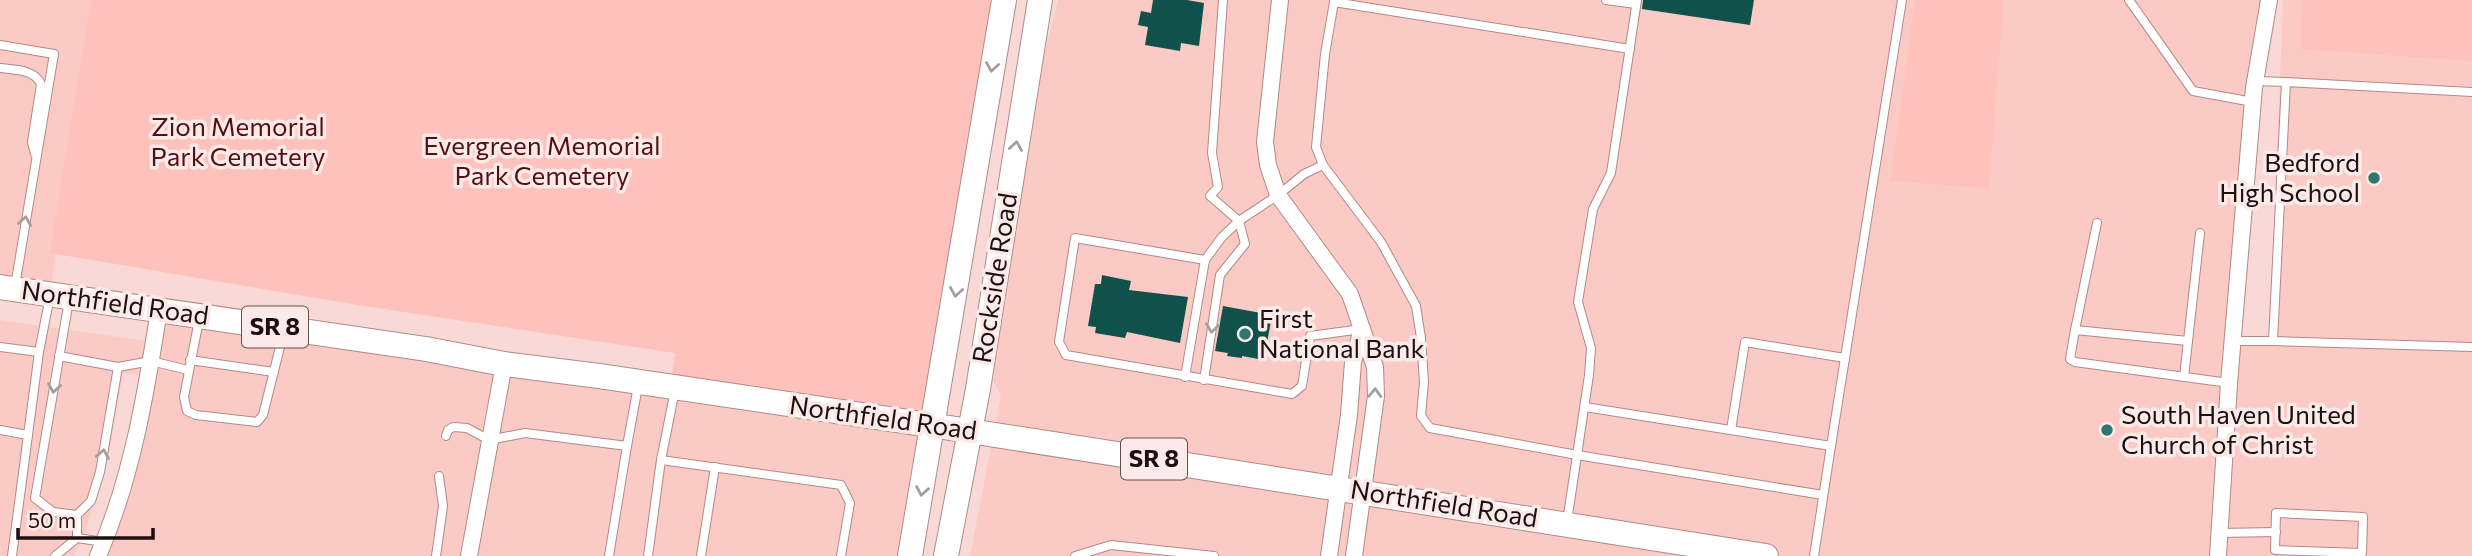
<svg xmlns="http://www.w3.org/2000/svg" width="2472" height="556" font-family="Commissioner,sans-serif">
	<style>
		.built { fill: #fbcac5 }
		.green { fill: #fec1bb }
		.building { fill: #11514b }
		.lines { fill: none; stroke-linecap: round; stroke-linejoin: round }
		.service-casing { stroke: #b08a86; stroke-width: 10 }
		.minor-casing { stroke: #b08a86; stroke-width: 18 }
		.primary-casing { stroke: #b08a86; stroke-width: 26 }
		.service { stroke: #fff; stroke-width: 8 }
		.minor { stroke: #fff; stroke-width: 16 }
		.primary { stroke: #fff; stroke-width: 24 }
		.oneway { stroke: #a49f9f }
		.poi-dot { fill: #2e766f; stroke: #fbeae8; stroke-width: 2.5 }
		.labels { text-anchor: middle; stroke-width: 7; stroke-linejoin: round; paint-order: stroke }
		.shield { fill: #fbeae8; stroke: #5f514f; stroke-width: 2 }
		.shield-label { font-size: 24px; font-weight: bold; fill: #1c0f0e }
		.park-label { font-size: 26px; fill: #580d10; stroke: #fbeae8 }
		.poi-label { font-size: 26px; fill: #1c0f0e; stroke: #fbeae8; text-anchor: start }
		.street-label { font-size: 26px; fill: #1c0f0e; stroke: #fbeae8 }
	</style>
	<rect width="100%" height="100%" fill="#fad8d5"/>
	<!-- built -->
	<g class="built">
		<polygon points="0,0 93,0 50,294 0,287"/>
		<polygon points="1058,0 1915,0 1890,181 1989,187 2004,0 2269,0 2233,341 2270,346 2283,0 2472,0 2472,556 970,556 1001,396 993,380 997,337 1045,52"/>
		<polygon points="159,310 933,425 910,556 98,556 147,376 123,373 108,459 84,536 74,556 0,556 0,320 153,342"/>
	</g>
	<!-- green -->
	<g class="green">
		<polygon points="91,0 1004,0 933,425 670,388 675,353 358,305 50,253"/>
		<polygon points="1915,0 2004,0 1989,188 1890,181"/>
		<polygon points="2303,0 2472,0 2472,61 2301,49"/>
	</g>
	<!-- building -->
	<g class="building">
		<polygon points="1153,0 1187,0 1204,3 1199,46 1181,43 1180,51 1145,45 1148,27 1138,25 1141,11 1151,13"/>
		<polygon points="1643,0 1754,0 1750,25 1642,9"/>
		<polygon points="1102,275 1131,281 1129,290 1188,297 1180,343 1127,332 1125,338 1095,333 1096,327 1088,326 1095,284 1101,284"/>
		<polygon points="1223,306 1272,315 1264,360 1242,356 1242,358 1234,357 1227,356 1228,353 1215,351"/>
	</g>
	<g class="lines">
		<defs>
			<g id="service">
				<polyline points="1223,0 1212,153 1218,187 1210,196 1239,221 1278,195 1304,174 1323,165"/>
				<polyline points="1606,0 1636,4"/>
				<polyline points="2129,0 2193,91 2253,102"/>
				<polyline points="0,45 54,54 15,286"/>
				<polyline points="1630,49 1334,2 1325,54 1316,147 1323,165 1381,242 1416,306 1421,338 1424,382 1421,416 1430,428 1577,455 1823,495"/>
				<path d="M0,68C15,70 34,69 41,84L32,142L35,154"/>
				<polyline points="2255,81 2286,82"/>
				<polyline points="2472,92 2286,82 2273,341 2472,347"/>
				<polyline points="1205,260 1075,238 1059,342 1066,355 1292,394 1302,386 1310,336 1362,329"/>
				<polyline points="69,300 35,498 53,512 77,515 91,501 100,472 118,367 151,361 188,370"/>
				<polyline points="199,320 184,397 187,411 196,415 257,422 263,415 284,331"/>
				<polyline points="2075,330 2097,223"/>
				<polyline points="2188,341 2075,330 2070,359 2075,362 2229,383"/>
				<polyline points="2233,341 2273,341"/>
				<polyline points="0,347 39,352"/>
				<polyline points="59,356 118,367"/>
				<polyline points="1845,358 1902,0"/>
				<polyline points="190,360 274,372"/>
				<polyline points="1185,377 1205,260 1222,237 1239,221 1245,244 1220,275 1204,380"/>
				<polyline points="2184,377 2200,233"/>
				<polyline points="1585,407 1831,446 1814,556"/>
				<polyline points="0,430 28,435"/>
				<polyline points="1731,430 1745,342 1845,358 1831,446"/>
				<polyline points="446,436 448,430 453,427 467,428 489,440 525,433 627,446 638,386"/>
				<polyline points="661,460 841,485 850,503 841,556"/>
				<polygon points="2276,513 2363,517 2362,553 2275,550"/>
				<polyline points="1567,522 1589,375 1591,348 1578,302 1593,209 1611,173 1637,0"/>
				<polyline points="2220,533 2276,532"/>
				<polyline points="77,538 77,515"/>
				<polyline points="12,556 39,352 50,296"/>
				<polyline points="55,556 77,538 104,542"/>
				<polyline points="436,556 443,506 439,476"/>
				<polyline points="609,556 627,446"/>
				<polyline points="648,556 661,460 675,390"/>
				<polyline points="701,556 715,467"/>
				<polyline points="1075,556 1111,545 1214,556"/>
			</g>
			<g id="minor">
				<polyline points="1280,0 1265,142 1268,165 1278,195 1350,294 1375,367 1376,396 1354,556"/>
				<path d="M98,556C132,478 146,393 159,310"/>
				<polyline points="469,556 504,364"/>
				<polyline points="1329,556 1349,415 1353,362 1362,329"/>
				<polyline points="2218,556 2229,383 2254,88 2269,0"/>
			</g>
			<g id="primary">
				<polyline points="0,287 426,349 504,364 599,376 970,431 1766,556"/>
				<polyline points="910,556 1004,0"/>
				<polyline points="946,556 978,389 1040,0"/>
			</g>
		</defs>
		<!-- service casing -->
		<use href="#service" class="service-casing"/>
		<!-- minor casing -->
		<use href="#minor" class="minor-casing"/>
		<!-- primary casing -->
		<use href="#primary" class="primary-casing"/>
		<!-- service -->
		<use href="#service" class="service"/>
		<!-- minor -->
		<use href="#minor" class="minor"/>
		<!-- primary -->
		<use href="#primary" class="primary"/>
	</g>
	<!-- one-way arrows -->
	<defs><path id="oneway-chevron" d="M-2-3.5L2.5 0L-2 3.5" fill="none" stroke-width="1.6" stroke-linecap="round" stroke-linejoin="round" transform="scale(1.75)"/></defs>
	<g class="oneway">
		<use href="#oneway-chevron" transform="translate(992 67) rotate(99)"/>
		<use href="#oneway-chevron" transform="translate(1016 146) rotate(-81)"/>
		<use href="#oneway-chevron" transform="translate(25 221) rotate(-81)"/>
		<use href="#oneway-chevron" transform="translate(956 292) rotate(99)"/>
		<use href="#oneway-chevron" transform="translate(1212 328) rotate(98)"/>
		<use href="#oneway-chevron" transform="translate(54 388) rotate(99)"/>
		<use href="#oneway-chevron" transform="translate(1375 393) rotate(-88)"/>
		<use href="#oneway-chevron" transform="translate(103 454) rotate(-80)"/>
		<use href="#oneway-chevron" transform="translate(922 491) rotate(100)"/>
	</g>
	<!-- markers -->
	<g class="poi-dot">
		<circle cx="2374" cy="178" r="7"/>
		<circle cx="1245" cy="334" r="7"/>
		<circle cx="2107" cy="430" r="7"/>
	</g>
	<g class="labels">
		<!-- shield labels -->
		<g class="shield">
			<rect x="242" y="306.5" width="66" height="41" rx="5"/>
			<rect x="1121" y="438.5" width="66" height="41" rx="5"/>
		</g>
		<g class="shield-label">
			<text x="275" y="335">SR 8</text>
			<text x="1154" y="467">SR 8</text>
		</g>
		<!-- park labels -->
		<g class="park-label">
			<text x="238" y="136">Zion Memorial<tspan x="238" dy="30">Park Cemetery</tspan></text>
			<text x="542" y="155">Evergreen Memorial<tspan x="542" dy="30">Park Cemetery</tspan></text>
		</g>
		<!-- poi labels -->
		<g class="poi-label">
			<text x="2360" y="172" text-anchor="end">Bedford<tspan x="2360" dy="30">High School</tspan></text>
			<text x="1259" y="328">First<tspan x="1259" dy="30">National Bank</tspan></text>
			<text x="2121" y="424">South Haven United<tspan x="2121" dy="30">Church of Christ</tspan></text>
		</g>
		<!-- street labels -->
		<g class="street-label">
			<text transform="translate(995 278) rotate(-81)" y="9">Rockside Road</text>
			<text transform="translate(115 303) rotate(8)" y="9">Northfield Road</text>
			<text transform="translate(883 418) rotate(8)" y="9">Northfield Road</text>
			<text transform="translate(1444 504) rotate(9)" y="9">Northfield Road</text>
		</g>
	</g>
	<!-- scale -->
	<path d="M18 528v10h135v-10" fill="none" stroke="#1c0f0e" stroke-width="3.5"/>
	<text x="28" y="528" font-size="21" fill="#1c0f0e" stroke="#fbeae8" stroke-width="5" paint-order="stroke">50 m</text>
</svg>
